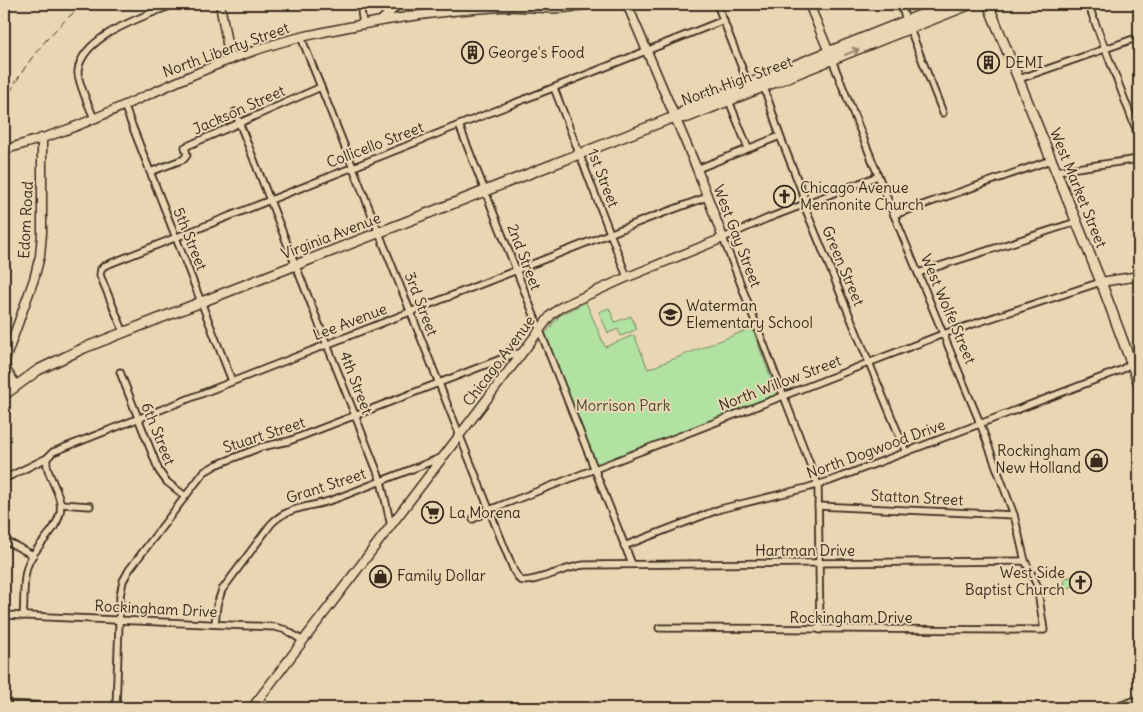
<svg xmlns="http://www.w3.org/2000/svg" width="1143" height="712" font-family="Delius,sans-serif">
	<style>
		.green { fill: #b1e2a2; stroke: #768660 }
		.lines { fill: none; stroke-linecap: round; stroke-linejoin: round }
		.street-casing { stroke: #3b2a1e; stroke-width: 9 }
		.secondary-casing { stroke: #3b2a1e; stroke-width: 11 }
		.primary-casing { stroke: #3b2a1e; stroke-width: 12 }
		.street { stroke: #e9d7b4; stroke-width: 5.5 }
		.secondary { stroke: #e9d7b4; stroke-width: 8 }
		.primary { stroke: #e9d7b4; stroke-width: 9 }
		.rail { stroke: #3b2a1e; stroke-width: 1; stroke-dasharray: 8 4; stroke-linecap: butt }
		.oneway { stroke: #928069 }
		.labels { text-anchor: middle; stroke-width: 4; stroke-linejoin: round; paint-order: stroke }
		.street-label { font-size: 15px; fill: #3b2a1e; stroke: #e9d7b4 }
		.poi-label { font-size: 15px; fill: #3b2a1e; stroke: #e9d7b4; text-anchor: start }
		.park-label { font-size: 15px; fill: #4d4632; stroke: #e9d7b4 }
	</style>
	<rect width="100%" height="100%" fill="#e9d7b4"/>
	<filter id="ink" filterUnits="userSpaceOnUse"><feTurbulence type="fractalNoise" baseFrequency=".02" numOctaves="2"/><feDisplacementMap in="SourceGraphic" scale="10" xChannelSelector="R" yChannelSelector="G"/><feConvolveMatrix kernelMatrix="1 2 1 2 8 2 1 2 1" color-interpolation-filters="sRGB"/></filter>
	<g filter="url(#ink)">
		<!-- green -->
		<g class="green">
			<polygon points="586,302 605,347 634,335 648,369 752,328 777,394 597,465 545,334 559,316"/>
			<polygon points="609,308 615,322 631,316 637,329 621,336 618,329 608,333 599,312"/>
			<polygon points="1078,576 1077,584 1075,584 1075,586 1065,588 1064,578"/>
		</g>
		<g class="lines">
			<defs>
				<g id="street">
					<polyline points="360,4 363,24"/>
					<polyline points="717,4 749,86"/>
					<polyline points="900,4 943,113"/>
					<polyline points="1088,4 1139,137"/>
					<path d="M301,37L493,519L514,571L520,580C531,585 568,566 584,565L1025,561"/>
					<polyline points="1019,79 1139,37"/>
					<polyline points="764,87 780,136 805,199 806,210 906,452"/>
					<polyline points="554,88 627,277"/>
					<polyline points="729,101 748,148"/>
					<polyline points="124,105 232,381"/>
					<polyline points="235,112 381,481 391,526"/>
					<path d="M94,118C90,109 77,79 78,71C82,35 146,16 174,4"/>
					<polyline points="459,125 632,564"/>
					<polyline points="697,169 780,136"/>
					<polyline points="1056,171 1139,159"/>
					<polyline points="150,172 184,159 187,155 185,147 321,87"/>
					<polyline points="894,215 1051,160"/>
					<polyline points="918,273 1076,222"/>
					<polyline points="124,333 100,275 101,269 104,266 724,20"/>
					<polyline points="120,372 159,471 167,482 185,496"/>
					<polyline points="6,478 47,458 53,452 647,219 707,197"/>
					<polyline points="61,504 90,506"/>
					<polyline points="818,506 1014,515"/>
					<polyline points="473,519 489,510 943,334 1101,282"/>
					<polyline points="4,540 33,555"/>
					<polyline points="624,546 720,509 806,488 830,481 1121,370 1139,358"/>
					<polyline points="4,615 275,627 286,630 303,641"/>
					<path d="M23,616C25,598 22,578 29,562C37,544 56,532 60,513C64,493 44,475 47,458"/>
					<path d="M215,624L217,605L222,590L271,524C289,505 312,508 335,499C371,485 407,471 443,457"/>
					<polyline points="659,628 1044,630 1037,585 1025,561 1014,515 980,423 894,215 832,60"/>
					<polyline points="820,630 818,485 723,238 766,219 878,176"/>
					<polyline points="4,704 99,708"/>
					<polyline points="116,708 120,596 123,581 129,570 204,472 216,465 261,447 289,441 511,355 523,352"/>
				</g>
				<g id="secondary">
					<polyline points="220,4 230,60"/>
					<polyline points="809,4 831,57"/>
					<polyline points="382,20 398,4"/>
					<path d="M4,150C29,142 55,135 79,125C152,95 225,55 301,37C367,22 433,11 500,7C530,5 557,13 586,4"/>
					<polyline points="1101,282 1139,276"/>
					<polyline points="16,385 6,370 5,360 34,279 40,256 42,233 42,138"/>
					<polyline points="252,708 551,315 561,307 623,279 723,238 697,169 627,4"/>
					<polyline points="1117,708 1139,700"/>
				</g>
				<g id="primary">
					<polyline points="988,4 1101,282 1139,384"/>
					<polyline points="676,117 688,108 948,4"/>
					<polyline points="4,395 38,370 84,348 587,151 669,119 688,117 971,4"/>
				</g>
			</defs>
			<!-- street casing -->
			<use href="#street" class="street-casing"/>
			<!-- secondary casing -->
			<use href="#secondary" class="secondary-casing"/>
			<!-- primary casing -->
			<use href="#primary" class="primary-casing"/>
			<!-- street -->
			<use href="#street" class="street"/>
			<!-- secondary -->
			<use href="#secondary" class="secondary"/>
			<!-- primary -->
			<use href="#primary" class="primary"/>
			<!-- rail -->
			<path class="rail" d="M4,104C23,65 50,31 84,4"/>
		</g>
		<!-- one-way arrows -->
		<defs><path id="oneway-shaft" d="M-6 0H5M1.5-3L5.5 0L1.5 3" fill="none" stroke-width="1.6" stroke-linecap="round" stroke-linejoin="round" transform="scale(1.25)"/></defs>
		<use class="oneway" href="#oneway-shaft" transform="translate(852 52) rotate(-22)"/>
	</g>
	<!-- icons -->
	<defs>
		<symbol id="building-ring" viewBox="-11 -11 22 22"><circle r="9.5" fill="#e9d7b4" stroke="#3b2a1e" stroke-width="1.5"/><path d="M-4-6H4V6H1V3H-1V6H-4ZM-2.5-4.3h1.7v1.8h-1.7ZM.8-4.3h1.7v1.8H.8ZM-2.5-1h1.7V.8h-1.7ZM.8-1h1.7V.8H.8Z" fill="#3b2a1e"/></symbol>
		<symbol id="church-ring" viewBox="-11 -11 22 22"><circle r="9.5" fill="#e9d7b4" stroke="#3b2a1e" stroke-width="1.5"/><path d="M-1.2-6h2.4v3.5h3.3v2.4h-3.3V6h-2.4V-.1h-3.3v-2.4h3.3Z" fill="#3b2a1e"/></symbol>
		<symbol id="school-ring" viewBox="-11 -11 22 22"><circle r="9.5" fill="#e9d7b4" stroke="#3b2a1e" stroke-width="1.5"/><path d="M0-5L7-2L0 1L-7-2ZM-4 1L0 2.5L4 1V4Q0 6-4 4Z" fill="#3b2a1e"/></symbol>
		<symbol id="shop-ring" viewBox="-11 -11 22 22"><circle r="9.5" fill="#e9d7b4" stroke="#3b2a1e" stroke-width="1.5"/><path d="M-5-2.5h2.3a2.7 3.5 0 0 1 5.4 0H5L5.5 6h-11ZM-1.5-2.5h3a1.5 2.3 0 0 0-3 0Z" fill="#3b2a1e"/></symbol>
		<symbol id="supermarket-ring" viewBox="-11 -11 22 22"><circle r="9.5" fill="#e9d7b4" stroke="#3b2a1e" stroke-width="1.5"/><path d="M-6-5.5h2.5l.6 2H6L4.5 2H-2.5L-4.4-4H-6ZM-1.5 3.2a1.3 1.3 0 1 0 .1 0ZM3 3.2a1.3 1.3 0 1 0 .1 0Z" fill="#3b2a1e"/></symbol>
	</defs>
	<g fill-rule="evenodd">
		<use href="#building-ring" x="460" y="40" width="25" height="25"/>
		<use href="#building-ring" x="976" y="50" width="25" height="25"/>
		<use href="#church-ring" x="772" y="184" width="25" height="25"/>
		<use href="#school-ring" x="658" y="302" width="25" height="25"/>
		<use href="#shop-ring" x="1084" y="448" width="25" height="25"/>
		<use href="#supermarket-ring" x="420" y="500" width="25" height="25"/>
		<use href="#shop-ring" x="368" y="564" width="25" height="25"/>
		<use href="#church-ring" x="1068" y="570" width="25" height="25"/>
	</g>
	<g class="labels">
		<!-- street labels -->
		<g class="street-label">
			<text transform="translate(226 50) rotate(-20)" y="5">North Liberty Street</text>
			<text transform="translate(737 81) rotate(-20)" y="5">North High Street</text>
			<text transform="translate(239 110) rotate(-24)" y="5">Jackson Street</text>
			<text transform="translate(375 145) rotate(-21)" y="5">Collicello Street</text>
			<text transform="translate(603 178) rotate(69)" y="5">1st Street</text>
			<text transform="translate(1078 188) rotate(68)" y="5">West Market Street</text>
			<text transform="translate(26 220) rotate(-87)" y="5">Edom Road</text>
			<text transform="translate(331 236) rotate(-21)" y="5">Virginia Avenue</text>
			<text transform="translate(737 236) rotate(69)" y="5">West Gay Street</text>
			<text transform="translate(190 239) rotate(68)" y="5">5th Street</text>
			<text transform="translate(524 257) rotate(69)" y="5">2nd Street</text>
			<text transform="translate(843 266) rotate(67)" y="5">Green Street</text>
			<text transform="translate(421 304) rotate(69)" y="5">3rd Street</text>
			<text transform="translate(948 309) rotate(67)" y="5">West Wolfe Street</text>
			<text transform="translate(350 322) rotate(-21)" y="5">Lee Avenue</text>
			<text transform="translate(499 361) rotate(-53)" y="5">Chicago Avenue</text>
			<text transform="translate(356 383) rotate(69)" y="5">4th Street</text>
			<text transform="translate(780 383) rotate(-21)" y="5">North Willow Street</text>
			<text transform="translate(158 434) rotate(68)" y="5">6th Street</text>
			<text transform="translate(264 435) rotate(-18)" y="5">Stuart Street</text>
			<text transform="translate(876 449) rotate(-20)" y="5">North Dogwood Drive</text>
			<text transform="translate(326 486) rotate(-18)" y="5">Grant Street</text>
			<text transform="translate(917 498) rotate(3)" y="5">Statton Street</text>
			<text x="805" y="556">Hartman Drive</text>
			<text transform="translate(156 609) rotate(3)" y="5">Rockingham Drive</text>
			<text x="851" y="623">Rockingham Drive</text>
		</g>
		<!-- poi labels -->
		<g class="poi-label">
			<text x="488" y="58">George's Food</text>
			<text x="1005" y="68">DEMI</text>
			<text x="800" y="193">Chicago Avenue<tspan x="800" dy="17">Mennonite Church</tspan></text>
			<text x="686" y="311">Waterman<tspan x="686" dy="17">Elementary School</tspan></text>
			<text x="1081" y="456" text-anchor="end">Rockingham<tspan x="1081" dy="17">New Holland</tspan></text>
			<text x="449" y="518">La Morena</text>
			<text x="1065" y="578" text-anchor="end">West Side<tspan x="1065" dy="17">Baptist Church</tspan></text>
			<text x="397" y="581">Family Dollar</text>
		</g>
		<!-- park labels -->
		<g class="park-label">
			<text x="623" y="411">Morrison Park</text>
		</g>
	</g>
	<!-- margin -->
	<rect width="1143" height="712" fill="none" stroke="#e9d7b4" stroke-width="20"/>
	<rect x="10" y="10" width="1123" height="692" fill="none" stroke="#3b2a1e" stroke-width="2" filter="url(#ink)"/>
</svg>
